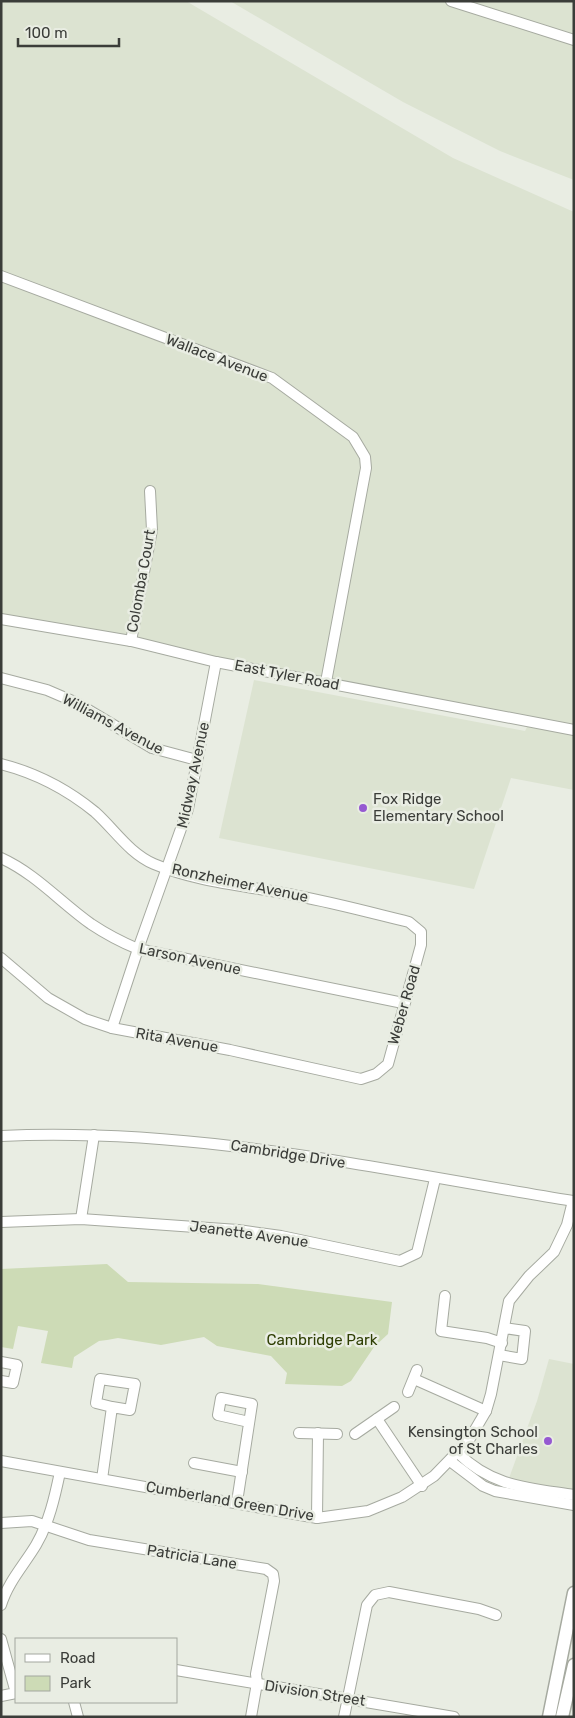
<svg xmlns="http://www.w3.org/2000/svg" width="575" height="1718" font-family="Rubik,sans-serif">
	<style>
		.built { fill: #dce3d1 }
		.green { fill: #cddbb6 }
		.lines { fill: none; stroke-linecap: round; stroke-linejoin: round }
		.minor-casing { stroke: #a6aaa0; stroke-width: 12 }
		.major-casing { stroke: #a6aaa0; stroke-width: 15 }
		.minor { stroke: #fff; stroke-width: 10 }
		.major { stroke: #fff; stroke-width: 12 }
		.poi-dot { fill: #9559d1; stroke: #e9ede3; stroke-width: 2 }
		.labels { text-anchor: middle; stroke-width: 5; stroke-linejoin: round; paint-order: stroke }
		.street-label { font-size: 15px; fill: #3b3d39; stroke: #e9ede3 }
		.poi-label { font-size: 15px; fill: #3b3d39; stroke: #e9ede3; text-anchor: start }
		.park-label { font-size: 15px; fill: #2f3f04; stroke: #e9ede3 }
	</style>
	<rect width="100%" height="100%" fill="#e9ede3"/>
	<!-- built -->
	<g class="built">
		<polygon points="1,1 186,1 453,158 574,212 574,726 1,617"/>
		<polygon points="230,1 574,1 574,180 500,151 403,102"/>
		<polygon points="254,680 525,731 528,725 574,733 574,790 511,778 474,889 219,838"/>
		<polygon points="549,1359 574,1364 574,1493 508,1481 537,1401"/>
	</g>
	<!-- green -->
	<polygon class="green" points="107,1264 128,1282 258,1284 392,1302 388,1334 374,1347 351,1381 342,1386 285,1384 287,1373 271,1356 217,1346 204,1337 161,1345 118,1338 107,1340 99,1341 74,1357 72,1368 41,1363 48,1331 18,1326 13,1349 1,1347 1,1269"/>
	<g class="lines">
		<defs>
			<g id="minor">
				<polyline points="451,1 574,40"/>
				<polyline points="1,276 272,378 353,437 365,457 366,468 326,682"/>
				<polyline points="1,619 131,641 216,662 574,730"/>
				<polyline points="131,641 152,530 150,491"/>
				<polyline points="1,678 47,690 75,702 152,748 197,760"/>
				<path d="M1,764C36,773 67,789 95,812C115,830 129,853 154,864C199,883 251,886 298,896C335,903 372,913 409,922L421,932V945L388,1064L376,1074L361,1079L230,1050L112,1028L85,1019L48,998L1,958"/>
				<path d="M1,858C36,874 60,902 91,924C106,934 121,942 138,949L403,1003"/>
				<polyline points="112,1028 138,949 188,809 216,662"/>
				<path d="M1,1136C196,1127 382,1170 573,1201L567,1225L554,1252L529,1276L509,1301L491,1394L486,1411L469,1440L434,1476L402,1497L368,1511L317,1518L1,1461"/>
				<polyline points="81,1219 94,1135"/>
				<polyline points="1,1222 81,1219 238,1230 281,1236 400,1261 417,1253 435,1179"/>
				<polyline points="445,1296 441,1331 487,1338 502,1343"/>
				<polyline points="499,1355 522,1359 525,1331 504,1328"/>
				<polyline points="1,1362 17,1365 13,1383 1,1381"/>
				<polyline points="414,1379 486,1411"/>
				<polyline points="408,1392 417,1370"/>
				<polyline points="377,1419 422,1486"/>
				<polyline points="299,1433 337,1434"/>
				<polyline points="355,1434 394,1407"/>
				<path d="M458,1453C492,1487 529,1488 574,1495"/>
				<polyline points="450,1461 483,1486 495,1491 574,1505"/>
				<polyline points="194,1463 242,1472"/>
				<polyline points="102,1479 112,1407 130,1410 135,1384 100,1379 96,1403 112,1407"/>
				<polyline points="237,1502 252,1404 221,1398 218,1415 249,1422"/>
				<polyline points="317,1518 318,1433"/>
				<polyline points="1,1523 32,1521 89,1540 266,1569 273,1574 274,1581 256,1674 257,1683 251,1717"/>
				<path d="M1,1605C8,1582 24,1565 36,1545C49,1523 55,1496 60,1472"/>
				<polyline points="1,1639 16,1693 1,1696"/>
				<polyline points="176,1670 454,1717"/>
				<polyline points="74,1702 78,1717"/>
				<polyline points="344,1717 367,1605 375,1595 389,1592 479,1609 496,1615"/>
			</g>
			<g id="major">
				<polyline points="549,1717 574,1593"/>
				<polyline points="562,1717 574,1665"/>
			</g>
		</defs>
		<!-- minor casing -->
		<use href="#minor" class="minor-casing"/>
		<!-- major casing -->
		<use href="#major" class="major-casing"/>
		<!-- minor -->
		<use href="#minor" class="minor"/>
		<!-- major -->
		<use href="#major" class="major"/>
	</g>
	<!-- markers -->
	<g class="poi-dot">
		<circle cx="363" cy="808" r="5"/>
		<circle cx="548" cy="1441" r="5"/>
	</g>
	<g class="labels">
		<!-- street labels -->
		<g class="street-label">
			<text transform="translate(217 358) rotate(21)" y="5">Wallace Avenue</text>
			<text transform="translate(141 581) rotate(-80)" y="5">Colomba Court</text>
			<text transform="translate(287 675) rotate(11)" y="5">East Tyler Road</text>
			<text transform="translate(113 724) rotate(28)" y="5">Williams Avenue</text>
			<text transform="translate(193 775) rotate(-78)" y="5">Midway Avenue</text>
			<text transform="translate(240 883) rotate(12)" y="5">Ronzheimer Avenue</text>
			<text transform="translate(190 959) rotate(12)" y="5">Larson Avenue</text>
			<text transform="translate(404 1005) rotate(-74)" y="5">Weber Road</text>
			<text transform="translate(177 1040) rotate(10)" y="5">Rita Avenue</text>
			<text transform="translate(288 1154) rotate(9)" y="5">Cambridge Drive</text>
			<text transform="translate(249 1234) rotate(8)" y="5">Jeanette Avenue</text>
			<text transform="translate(230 1501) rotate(10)" y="5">Cumberland Green Drive</text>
			<text transform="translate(192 1557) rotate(9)" y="5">Patricia Lane</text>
			<text transform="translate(315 1693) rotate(9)" y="5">Division Street</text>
		</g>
		<!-- poi labels -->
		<g class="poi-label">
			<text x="373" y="804">Fox Ridge<tspan x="373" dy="17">Elementary School</tspan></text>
			<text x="538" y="1437" text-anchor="end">Kensington School<tspan x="538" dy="17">of St Charles</tspan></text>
		</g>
		<!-- park labels -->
		<g class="park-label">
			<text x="322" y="1345">Cambridge Park</text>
		</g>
	</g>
	<!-- border -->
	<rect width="575" height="1718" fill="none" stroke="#3b3d39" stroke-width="5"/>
	<!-- legend -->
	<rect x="15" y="1638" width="162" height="65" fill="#e9ede3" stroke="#a3a79f"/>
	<rect x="25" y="1654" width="25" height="8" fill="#ffffff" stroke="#a3a79f"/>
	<text x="60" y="1663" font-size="15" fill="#3b3d39">Road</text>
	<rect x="25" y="1676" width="25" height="15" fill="#cddbb6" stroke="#a3a79f"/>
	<text x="60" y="1688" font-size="15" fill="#3b3d39">Park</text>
	<!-- scale -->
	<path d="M18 38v8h101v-8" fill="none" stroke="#3b3d39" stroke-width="2.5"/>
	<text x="25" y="38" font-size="15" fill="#3b3d39" stroke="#e9ede3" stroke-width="4" paint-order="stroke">100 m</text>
</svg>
